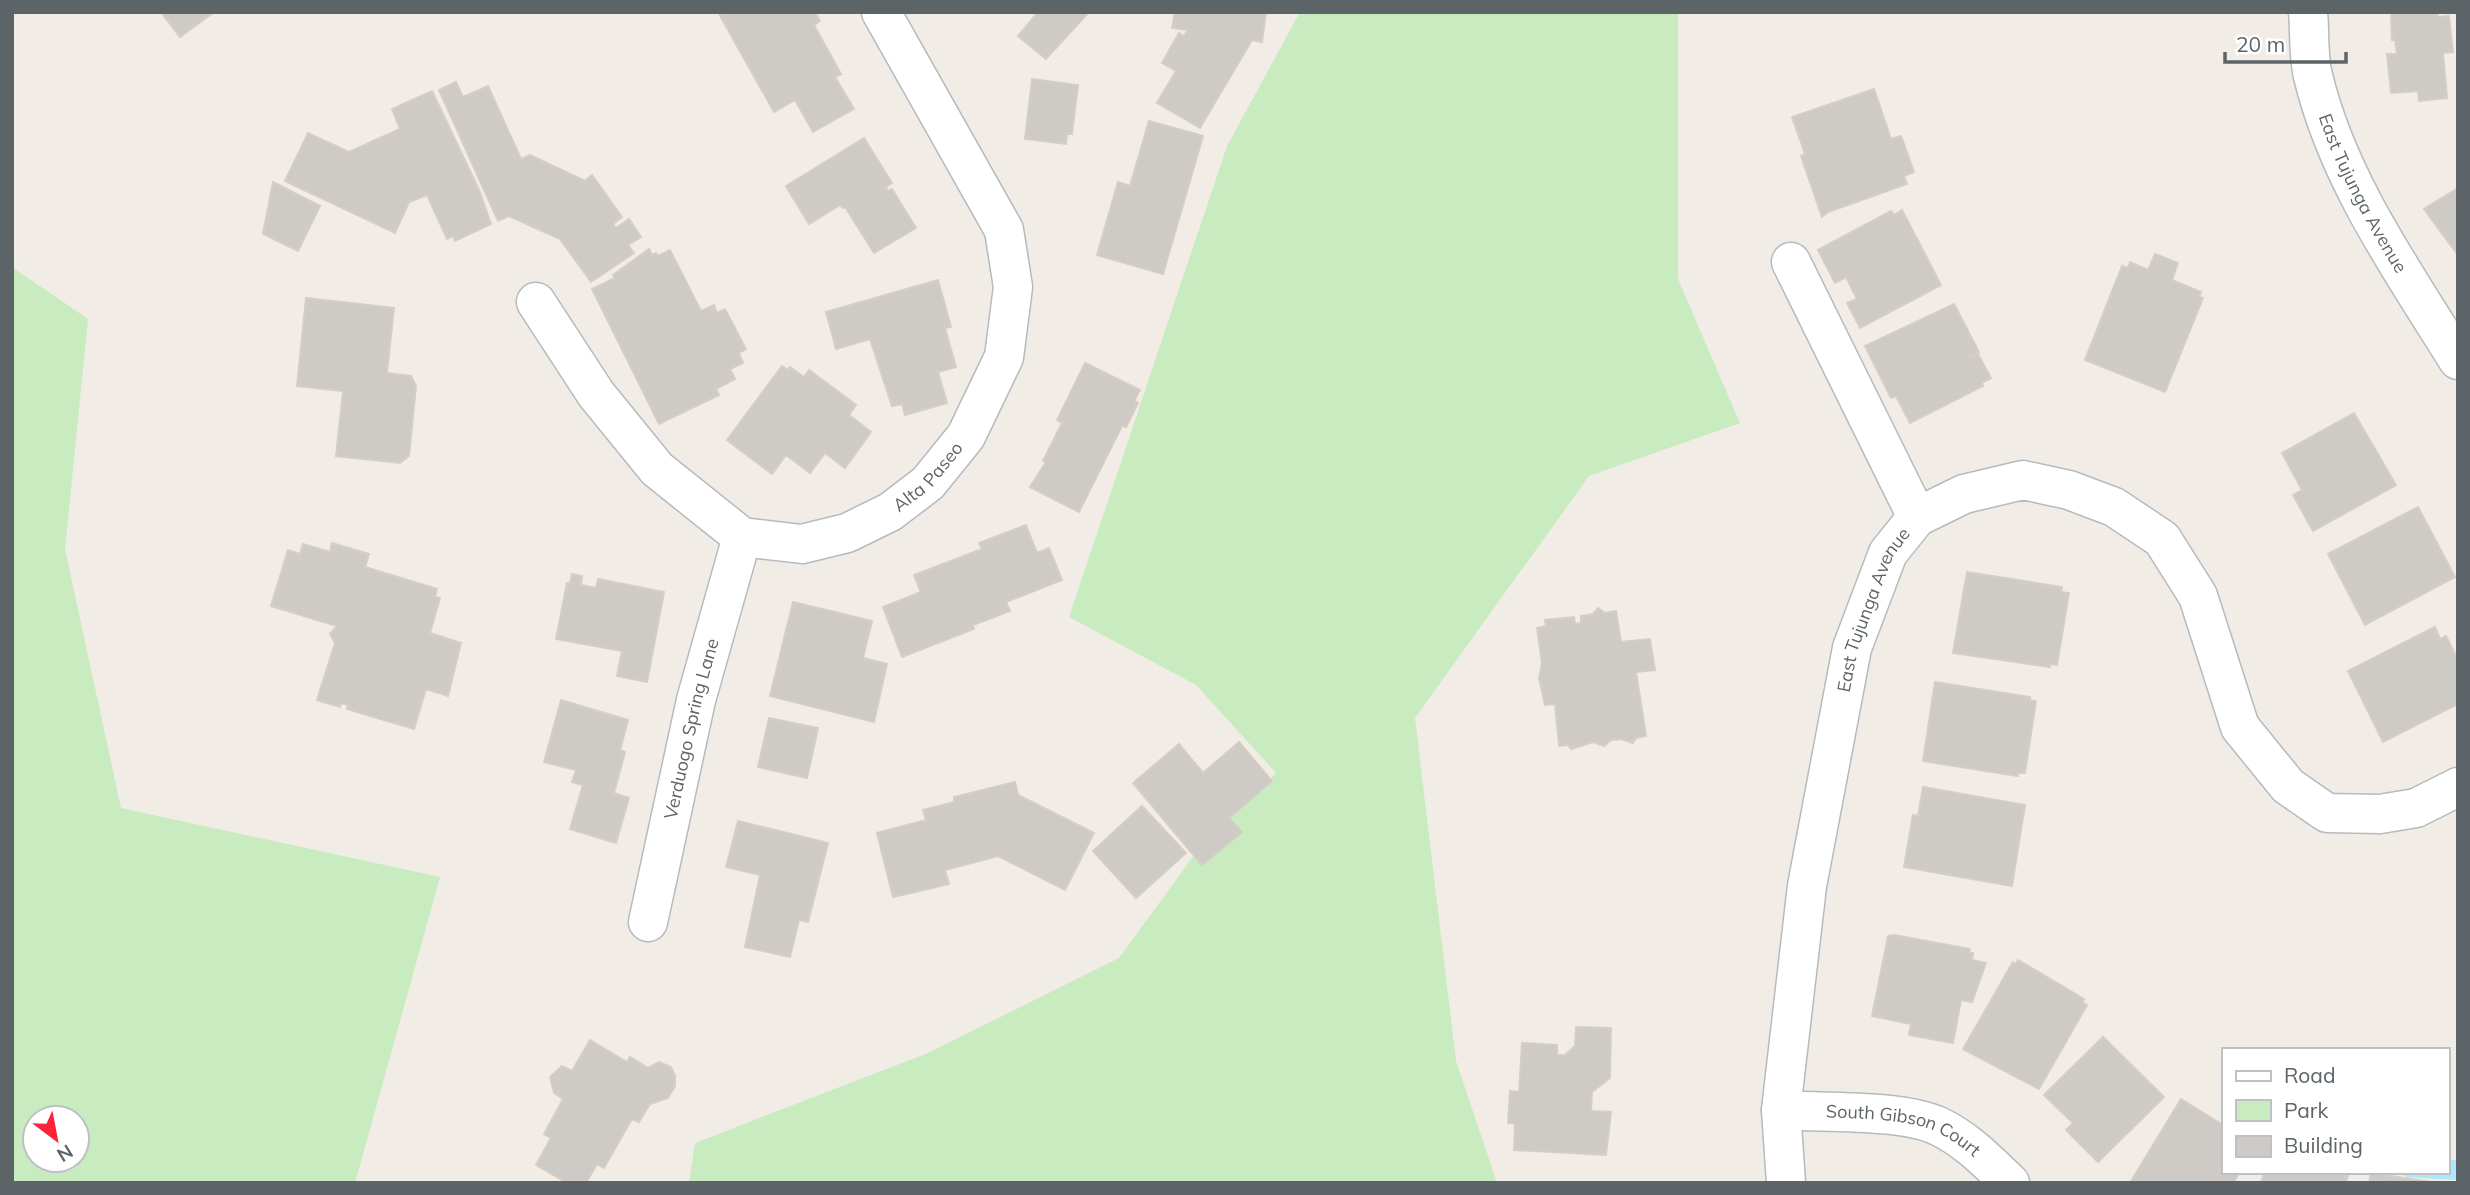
<svg xmlns="http://www.w3.org/2000/svg" width="2470" height="1195" font-family="Mulish,sans-serif">
	<style>
		.green { fill: #c8ebc0; fill-rule: evenodd }
		.water { fill: #a8e9ff }
		.building { fill: #cecac5; stroke: #d7cdc3; stroke-width: 2 }
		.lines { fill: none; stroke-linecap: round; stroke-linejoin: round }
		.minor-casing { stroke: #b6babe; stroke-width: 41 }
		.minor { stroke: #fff; stroke-width: 38 }
		.labels { text-anchor: middle; stroke-width: 5; stroke-linejoin: round; paint-order: stroke }
		.street-label { font-size: 18px; fill: #5d6468; stroke: #fff }
	</style>
	<rect width="100%" height="100%" fill="#f1ede6"/>
	<!-- green -->
	<g class="green">
		<polygon points="1300,12 1678,12 1678,279 1740,423 1589,476 1415,718 1456,1061 1497,1183 689,1183 695,1143 928,1053 1119,958 1203,843 1276,773 1196,685 1069,617 1227,146"/>
		<path d="M12,267L88,319L65,549L121,808L440,877L355,1183H12ZM35,1118H77V1160H35Z"/>
	</g>
	<!-- water -->
	<polygon class="water" points="2447,1158 2458,1161 2457,1180 2406,1177 2402,1172 2447,1172"/>
	<!-- building -->
	<g class="building">
		<polygon points="161,12 214,12 180,37"/>
		<polygon points="718,12 815,12 820,21 814,25 841,74 835,77 854,109 813,132 795,100 774,112"/>
		<polygon points="1038,12 1089,12 1046,59 1018,36"/>
		<polygon points="1175,12 1266,12 1262,42 1252,40 1200,128 1157,103 1176,71 1162,63 1179,33 1184,36 1188,30 1172,28"/>
		<polygon points="2391,12 2437,12 2438,17 2449,16 2453,52 2443,53 2447,98 2419,101 2418,91 2391,93 2387,54 2397,54 2395,40 2392,40"/>
		<polygon points="1032,79 1078,85 1072,134 1067,134 1066,144 1025,139"/>
		<polygon points="456,82 463,97 488,86 521,159 530,155 585,181 592,175 622,217 613,224 616,228 629,219 641,237 628,245 634,253 591,282 560,239 509,216 498,221 439,90"/>
		<polygon points="1874,89 1891,139 1901,136 1914,172 1904,176 1907,184 1828,212 1822,217 1801,156 1805,154 1792,117"/>
		<polygon points="432,91 479,190 491,224 455,241 453,236 447,239 427,195 409,202 395,233 285,181 308,133 349,152 400,129 392,109"/>
		<polygon points="1149,121 1203,136 1163,274 1097,255 1118,182 1130,186"/>
		<polygon points="864,138 892,183 886,187 888,191 892,189 916,228 874,253 845,207 843,208 840,205 809,224 786,186"/>
		<polygon points="273,182 320,206 298,251 263,234"/>
		<polygon points="2458,188 2458,255 2424,209"/>
		<polygon points="1902,210 1941,285 1860,328 1847,303 1857,299 1846,277 1835,283 1818,250 1891,211 1894,215"/>
		<polygon points="649,249 652,255 656,253 658,256 670,250 701,311 714,305 717,313 725,309 746,349 739,353 743,363 730,369 735,379 716,389 719,395 659,424 592,289 615,278 613,275"/>
		<polygon points="2155,254 2178,263 2172,280 2201,292 2199,297 2203,298 2165,392 2085,360 2122,266 2128,268 2130,262 2148,270"/>
		<polygon points="938,280 951,327 945,328 956,367 938,372 947,403 905,415 902,404 892,406 870,339 836,349 826,312"/>
		<polygon points="306,298 394,308 387,373 411,376 416,386 409,456 400,463 336,456 343,391 297,386"/>
		<polygon points="1954,304 1979,352 1968,357 1978,354 1991,378 1982,383 1983,386 1910,423 1896,396 1891,398 1865,346"/>
		<polygon points="1085,363 1140,390 1134,401 1138,403 1126,427 1122,426 1079,512 1030,487 1046,462 1043,461 1062,423 1057,420"/>
		<polygon points="782,366 788,370 790,367 804,377 809,370 856,405 849,415 871,432 845,468 825,453 810,473 786,455 772,474 727,440"/>
		<polygon points="2354,413 2396,485 2313,531 2293,495 2302,490 2282,453"/>
		<polygon points="2418,507 2455,577 2365,625 2328,554"/>
		<polygon points="1026,525 1037,553 1049,548 1062,580 1006,602 1010,611 973,625 974,629 902,657 883,607 921,592 914,575 982,549 979,543"/>
		<polygon points="332,543 369,554 365,567 437,589 435,597 440,598 430,633 461,643 448,696 426,689 414,729 347,709 348,705 341,703 340,707 317,700 335,643 330,634 337,626 271,606 288,550 300,554 303,544 330,552"/>
		<polygon points="1967,572 2062,587 2061,592 2069,593 2057,665 2050,664 2050,667 1953,653"/>
		<polygon points="572,574 582,576 581,585 596,588 598,579 664,592 647,682 617,676 622,651 556,639 567,583 570,583"/>
		<polygon points="793,602 872,621 863,658 887,664 874,722 770,696"/>
		<polygon points="1598,608 1605,613 1616,611 1621,642 1650,639 1655,670 1636,672 1646,736 1636,738 1633,743 1621,739 1611,740 1604,746 1593,742 1571,749 1568,745 1559,746 1555,704 1545,705 1539,678 1542,663 1537,628 1546,626 1545,620 1574,617 1575,624 1581,623 1581,616 1593,614"/>
		<polygon points="2435,627 2440,639 2446,636 2458,660 2458,704 2383,742 2348,671"/>
		<polygon points="1935,682 2030,697 2030,700 2036,701 2025,773 2018,773 2018,776 1923,761"/>
		<polygon points="561,700 628,720 620,750 625,752 614,793 629,798 616,843 570,829 583,785 572,782 576,770 544,762"/>
		<polygon points="769,718 818,728 807,778 758,767"/>
		<polygon points="1239,742 1272,781 1229,818 1242,832 1202,865 1133,783 1179,744 1203,773"/>
		<polygon points="1015,782 1018,795 1094,833 1065,890 998,856 945,870 949,884 893,897 877,833 926,820 923,810 954,802 954,797"/>
		<polygon points="1923,787 2025,805 2012,886 1904,867 1913,815 1918,816"/>
		<polygon points="1142,806 1186,853 1136,898 1093,851"/>
		<polygon points="738,821 828,843 808,922 799,920 790,957 745,947 760,875 726,867"/>
		<polygon points="1894,935 1970,949 1969,953 1973,953 1972,960 1986,963 1972,1002 1961,1000 1953,1043 1909,1035 1911,1024 1872,1016 1888,936"/>
		<polygon points="2018,960 2084,999 2082,1002 2087,1005 2039,1089 1963,1049 2013,962 2016,964"/>
		<polygon points="1576,1027 1611,1028 1610,1078 1592,1092 1591,1111 1611,1112 1606,1155 1514,1150 1515,1124 1508,1123 1510,1091 1519,1092 1522,1043 1557,1045 1557,1055 1565,1055 1575,1046"/>
		<polygon points="2103,1037 2164,1097 2098,1162 2066,1130 2073,1123 2044,1095"/>
		<polygon points="590,1040 627,1062 630,1057 648,1068 659,1062 671,1067 675,1076 675,1086 668,1098 650,1104 639,1122 632,1119 604,1168 597,1164 586,1183 567,1183 536,1165 551,1138 544,1134 563,1099 554,1093 550,1077 562,1066 572,1071"/>
		<polygon points="2181,1099 2223,1125 2223,1172 2240,1172 2233,1183 2130,1183"/>
		<polygon points="2264,1172 2335,1172 2348,1176 2346,1182 2350,1183 2261,1183"/>
		<polygon points="2371,1173 2438,1183 2369,1183"/>
	</g>
	<g class="lines">
		<defs>
			<g id="minor">
				<path id="s1" d="M2308,12C2310,33 2308,56 2313,76C2338,180 2402,270 2458,360"/>
				<polyline points="1791,262 1917,517"/>
				<path id="s2" d="M536,302L596,394L657,469L742,537L802,544L847,533L890,512L928,483L966,436L1004,357L1013,287L1004,230L881,12"/>
				<path id="s3" d="M648,922L696,700L742,537"/>
				<path id="s4" d="M1781,1110C1822,1113 1902,1109 1938,1126C1966,1139 1988,1162 2010,1183"/>
				<path id="s5" d="M1786,1183L1781,1110L1807,886L1852,648L1888,553L1917,517L1964,494L2023,480L2069,490L2114,507L2162,539L2198,596L2240,727L2288,786L2327,813L2380,814L2416,808L2458,787"/>
			</g>
		</defs>
		<!-- minor casing -->
		<use href="#minor" class="minor-casing"/>
		<!-- minor -->
		<use href="#minor" class="minor"/>
	</g>
	<g class="labels">
		<!-- street labels -->
		<g class="street-label">
			<text dy="6" stroke="none"><textPath href="#s1" startOffset="192">East Tujunga Avenue</textPath></text>
			<text dy="6" stroke="none"><textPath href="#s2" startOffset="522">Alta Paseo</textPath></text>
			<text dy="6" stroke="none"><textPath href="#s5" startOffset="584">East Tujunga Avenue</textPath></text>
			<text dy="6" stroke="none"><textPath href="#s3" startOffset="198">Verduogo Spring Lane</textPath></text>
			<text dy="6" stroke="none"><textPath href="#s4" startOffset="126">South Gibson Court</textPath></text>
		</g>
	</g>
	<!-- border -->
	<rect width="2470" height="1195" fill="none" stroke="#5d6468" stroke-width="28"/>
	<!-- legend -->
	<rect x="2222" y="1048" width="228" height="126" fill="#ffffff" stroke="#bec1c3" stroke-width="2"/>
	<rect x="2236" y="1071" width="35" height="10" fill="#ffffff" stroke="#bec1c3" stroke-width="2"/>
	<text x="2284" y="1083" font-size="21" fill="#5d6468">Road</text>
	<rect x="2236" y="1100" width="35" height="21" fill="#c8ebc0" stroke="#bec1c3" stroke-width="2"/>
	<text x="2284" y="1118" font-size="21" fill="#5d6468">Park</text>
	<rect x="2236" y="1136" width="35" height="21" fill="#cecac5" stroke="#bec1c3" stroke-width="2"/>
	<text x="2284" y="1153" font-size="21" fill="#5d6468">Building</text>
	<!-- north arrow -->
	<g transform="translate(56 1139) rotate(148)"><circle r="33" fill="#ffffff" stroke="#bec1c3" stroke-width="2"/>
	<path d="M0-5L12 26L0 18L-12 26Z" fill="#fb2239"/>
	<text y="-10" font-size="19" font-weight="bold" text-anchor="middle" fill="#5d6468">N</text>
	</g>
	<!-- scale -->
	<path d="M2225 52v10h121v-10" fill="none" stroke="#5d6468" stroke-width="3.5"/>
	<text x="2236" y="52" font-size="21" fill="#5d6468" stroke="#ffffff" stroke-width="5" paint-order="stroke">20 m</text>
</svg>
